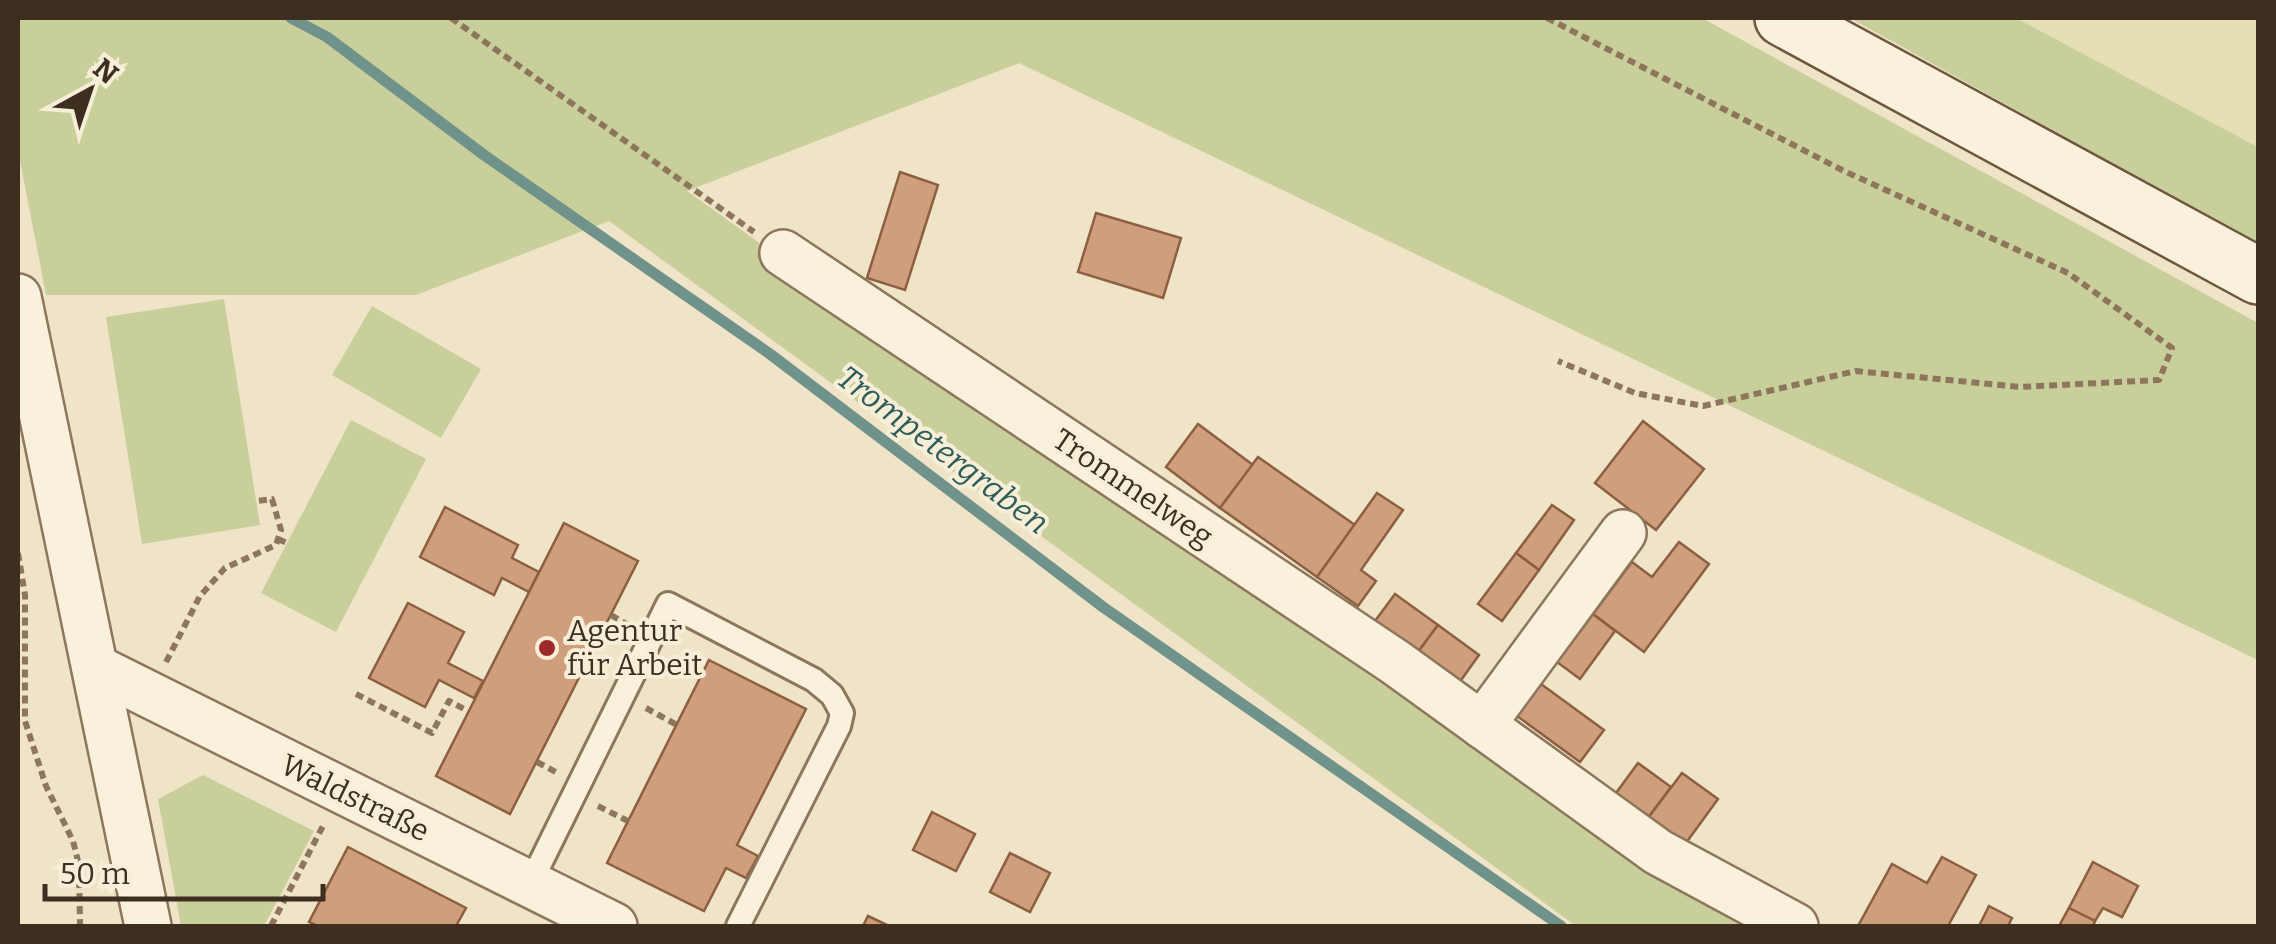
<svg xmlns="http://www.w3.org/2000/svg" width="2276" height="944" font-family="Bitter,serif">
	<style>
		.farmland { fill: #e6deb5 }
		.green { fill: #c9cf9b }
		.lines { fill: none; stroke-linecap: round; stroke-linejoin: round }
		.stream { stroke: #6f938a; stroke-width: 11 }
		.building { fill: #cf9f7d; stroke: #8d5f41; stroke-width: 2.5 }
		.lane-casing { stroke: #8d765c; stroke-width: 28 }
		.street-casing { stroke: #8d765c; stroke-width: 50 }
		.secondary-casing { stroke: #6f573f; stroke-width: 60 }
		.path { stroke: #8d765c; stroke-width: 6; stroke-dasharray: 8 5; stroke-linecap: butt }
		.lane { stroke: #faf1dc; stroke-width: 22 }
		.street { stroke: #faf1dc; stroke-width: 45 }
		.secondary { stroke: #faf1dc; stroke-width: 55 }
		.poi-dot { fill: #9e2a2b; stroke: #f7eed8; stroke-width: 4 }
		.labels { text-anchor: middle; stroke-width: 8; stroke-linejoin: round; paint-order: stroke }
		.street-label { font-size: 30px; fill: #3d2e20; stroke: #f7eed8 }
		.poi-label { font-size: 30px; fill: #3d2e20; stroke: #f7eed8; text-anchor: start }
		.water-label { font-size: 32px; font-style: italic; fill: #2f5d5a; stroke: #f7eed8 }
	</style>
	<rect width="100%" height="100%" fill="#f0e4c8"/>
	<!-- farmland -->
	<polygon class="farmland" points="2016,18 2258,18 2258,147"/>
	<!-- green -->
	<g class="green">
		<polygon points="18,18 1702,18 2258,323 2258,660 1019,63 687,191 779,257 1774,926 1576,926 609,221 416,295 46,295 18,150"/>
		<polygon points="1850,18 2016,18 2258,147 2258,244"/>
		<polygon points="224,299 260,525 142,544 106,317"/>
		<polygon points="372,306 481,369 441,438 332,375"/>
		<polygon points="351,420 426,459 336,632 261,593"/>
		<polygon points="203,775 314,831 264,926 181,926 158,799"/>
	</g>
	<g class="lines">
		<!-- stream -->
		<polyline class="stream" points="291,18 327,37 484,155 770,354 1103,607 1561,926"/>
	</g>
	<!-- building -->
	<g class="building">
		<polygon points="900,172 938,185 905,290 867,278"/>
		<polygon points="1096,213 1181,238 1163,298 1078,272"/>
		<polygon points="1643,421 1704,469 1656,530 1595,483"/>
		<polygon points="1198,424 1253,465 1220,508 1166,467"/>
		<polygon points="1258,457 1355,525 1317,577 1220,508"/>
		<polygon points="1377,493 1403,510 1361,570 1376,581 1358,606 1317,577"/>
		<polygon points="1552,505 1574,520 1539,570 1516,553"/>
		<polygon points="445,507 518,545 512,558 539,572 529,592 502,578 494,595 420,557"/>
		<polygon points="564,523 638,561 510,814 436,776"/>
		<polygon points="1679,542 1709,564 1644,652 1593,614 1632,562 1652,577"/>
		<polygon points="1516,553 1539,570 1502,621 1478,604"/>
		<polygon points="1395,594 1438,625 1418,652 1375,621"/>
		<polygon points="408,603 464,632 448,663 483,681 474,698 439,680 425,707 369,678"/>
		<polygon points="1593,614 1615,631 1580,679 1557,662"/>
		<polygon points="1438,625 1479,655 1459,683 1418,652"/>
		<polygon points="709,660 806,709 737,845 758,856 746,878 726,868 704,911 607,863"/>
		<polygon points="1541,684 1604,730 1580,762 1517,716"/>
		<polygon points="1638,763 1671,787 1642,826 1608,804"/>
		<polygon points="1682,773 1718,799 1678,854 1642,826"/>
		<polygon points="932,812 975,834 956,871 913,850"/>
		<polygon points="348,847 466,908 456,926 318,926 309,922"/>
		<polygon points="1010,853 1050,873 1030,912 990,892"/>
		<polygon points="1942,857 1976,875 1948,926 1858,926 1892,864 1927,883"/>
		<polygon points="2093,862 2138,886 2122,917 2103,908 2095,921 2069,908"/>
		<polygon points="1989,906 2012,918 2008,926 1979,926"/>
		<polygon points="2069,908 2095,921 2093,926 2059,926"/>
		<polygon points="868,916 889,926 863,926"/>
	</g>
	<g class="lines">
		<defs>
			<polyline id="lane" points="530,884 668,604 814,680 832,695 842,713 839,726 738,926"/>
			<g id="street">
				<polyline points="783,253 1395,662 1658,852 1795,926"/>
				<polyline points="18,297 148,926"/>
				<polyline points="96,668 614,926"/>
				<polyline points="1482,725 1623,533"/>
			</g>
			<polyline id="secondary" points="1783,18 2258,276"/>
		</defs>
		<!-- lane casing -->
		<use href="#lane" class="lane-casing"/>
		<!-- street casing -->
		<use href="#street" class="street-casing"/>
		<!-- secondary casing -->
		<use href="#secondary" class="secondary-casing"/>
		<!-- path -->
		<g class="path">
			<polyline points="451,18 754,232"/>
			<polyline points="1547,18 1844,171 2068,273 2172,348 2159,380 2020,387 1856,371 1703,406 1635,393 1558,361"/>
			<polyline points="278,539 287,543"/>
			<polyline points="18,553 25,595 25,721 46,786 73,841 79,865 80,926"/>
			<polyline points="611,615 628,625"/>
			<polyline points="166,662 200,596 225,568 276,545 281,530 272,499 257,501"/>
			<polyline points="356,694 432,733 449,701 468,711"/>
			<polyline points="646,708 677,725"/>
			<polyline points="537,762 556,772"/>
			<polyline points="598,806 628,821"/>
			<polyline points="271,926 324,824"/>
		</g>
		<!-- lane -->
		<use href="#lane" class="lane"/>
		<!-- street -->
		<use href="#street" class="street"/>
		<!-- secondary -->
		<use href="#secondary" class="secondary"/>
	</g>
	<!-- markers -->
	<circle class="poi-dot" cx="547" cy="648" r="10"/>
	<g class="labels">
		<!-- street labels -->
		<g class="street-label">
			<text transform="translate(1133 488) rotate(34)" y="10">Trommelweg</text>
			<text transform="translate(355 798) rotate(26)" y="10">Waldstraße</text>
		</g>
		<!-- poi labels -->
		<g class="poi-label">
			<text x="567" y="641">Agentur<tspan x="567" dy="34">für Arbeit</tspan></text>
		</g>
		<!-- water labels -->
		<g class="water-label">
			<text transform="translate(943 450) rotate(37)" y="11">Trompetergraben</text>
		</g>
	</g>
	<!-- border -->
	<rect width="2276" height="944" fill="none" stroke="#3d2e20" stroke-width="40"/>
	<!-- north arrow -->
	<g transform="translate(90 90) rotate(40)" stroke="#f7eed8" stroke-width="8" paint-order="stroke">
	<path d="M0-8L18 38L0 25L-18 38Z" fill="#3d2e20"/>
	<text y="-15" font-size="28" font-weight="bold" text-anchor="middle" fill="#3d2e20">N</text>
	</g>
	<!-- scale -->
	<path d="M45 884v15h278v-15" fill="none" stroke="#3d2e20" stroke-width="5"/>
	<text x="60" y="884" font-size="30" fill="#3d2e20" stroke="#f7eed8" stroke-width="8" paint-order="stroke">50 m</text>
</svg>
